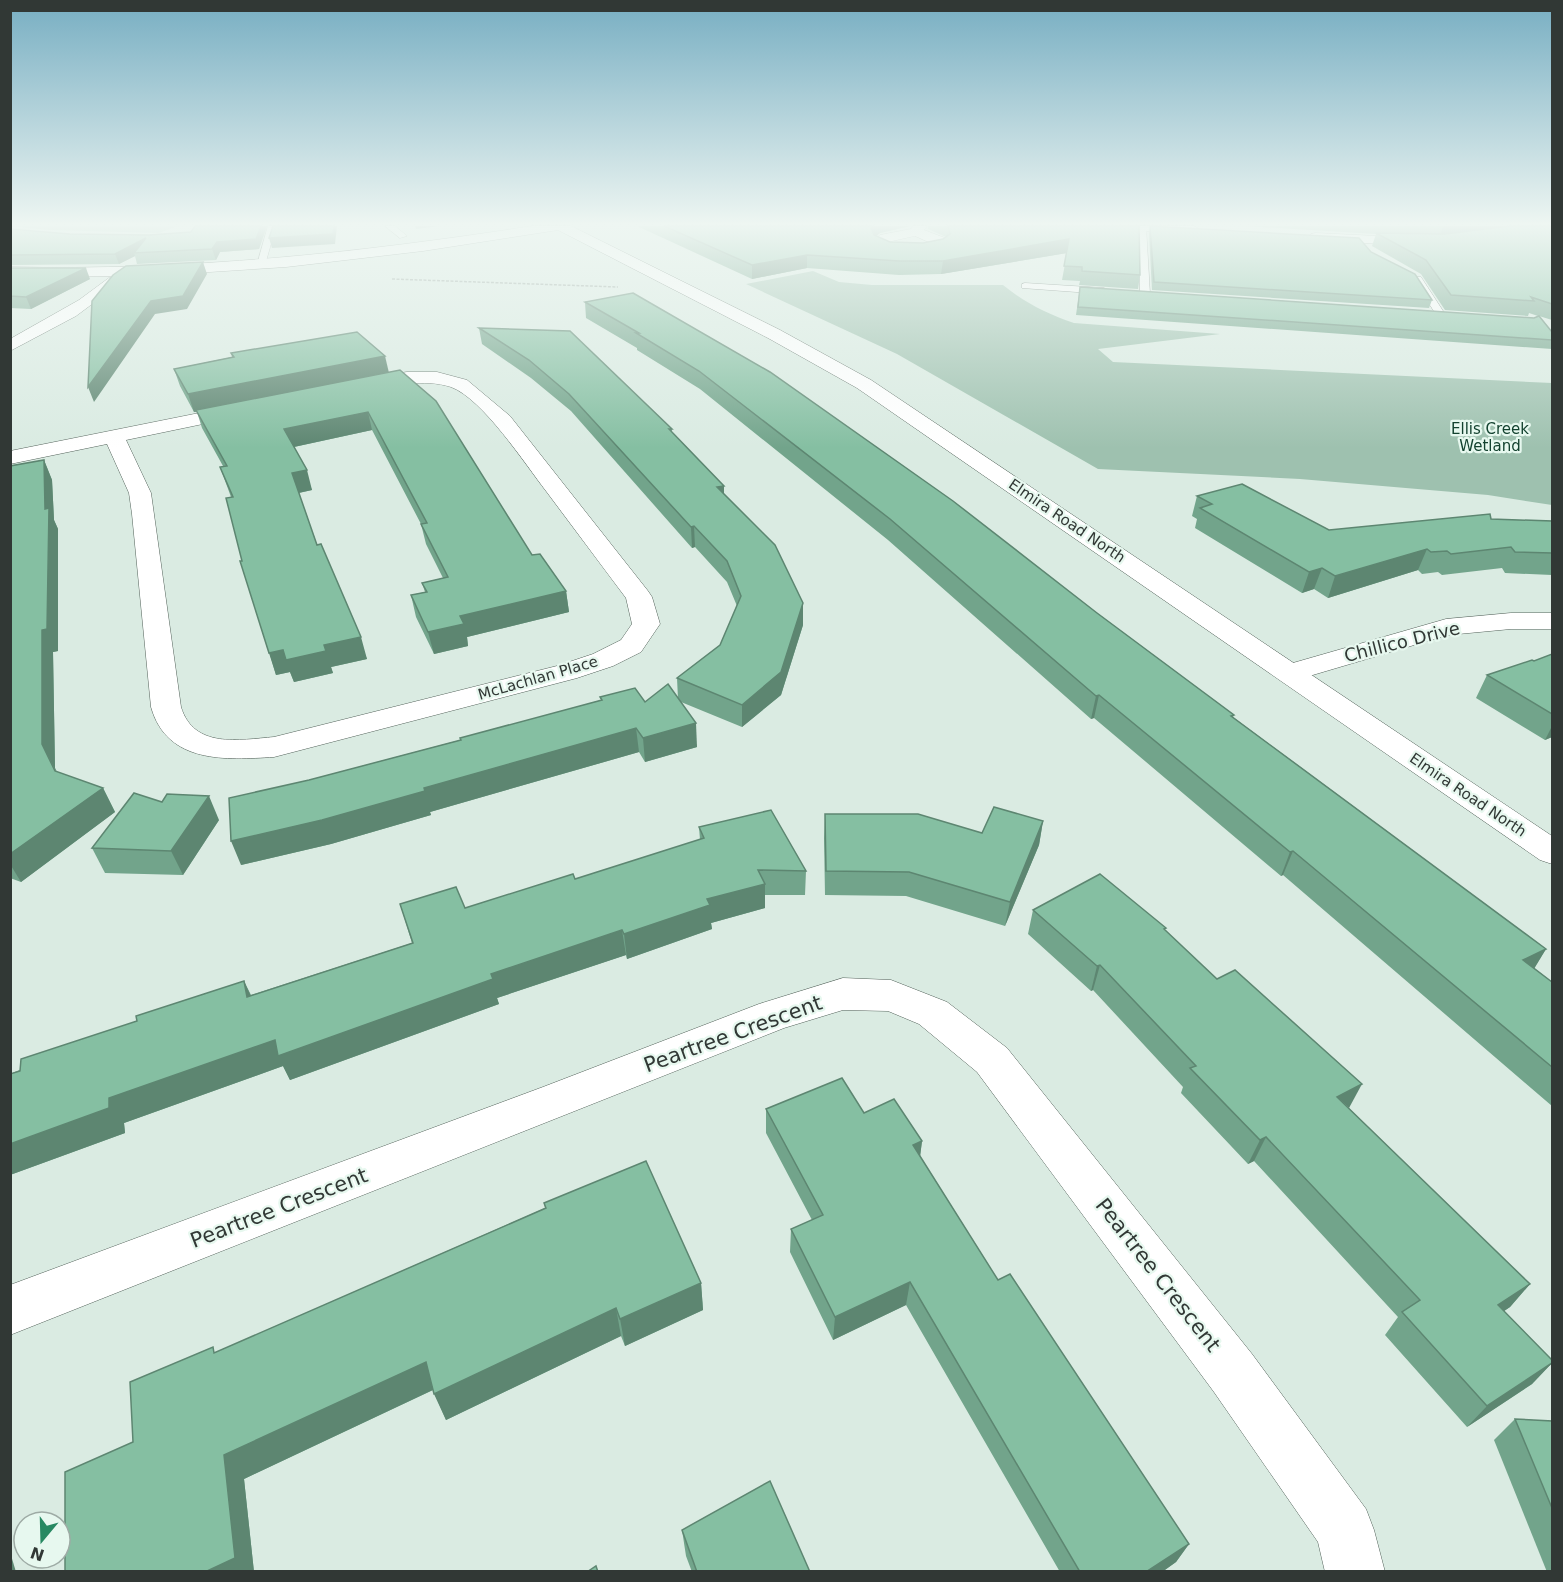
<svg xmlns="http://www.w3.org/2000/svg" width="1563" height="1582" font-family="'DejaVu Sans',sans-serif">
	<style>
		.green { fill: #9ec1af }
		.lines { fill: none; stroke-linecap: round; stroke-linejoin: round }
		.lane-casing { stroke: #53625a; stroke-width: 1 }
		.street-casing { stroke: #53625a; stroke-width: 1 }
		.secondary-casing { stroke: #53625a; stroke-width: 1 }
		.path { stroke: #95a29b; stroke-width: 1.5; stroke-dasharray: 3 1.5; stroke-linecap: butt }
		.lane { fill: #fff; fill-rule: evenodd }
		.street { fill: #fff; fill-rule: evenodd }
		.secondary { fill: #fff; fill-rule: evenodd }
		.wall { fill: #72a48b }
		.shaded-wall { fill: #5d8671 }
		.building { fill: #85bfa2; stroke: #5d8671; stroke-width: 1.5 }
		.labels { text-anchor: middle; stroke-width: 4.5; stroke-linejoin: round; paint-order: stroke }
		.far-park-label { font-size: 15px; fill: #13422f; stroke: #e7f8ef }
		.far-street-label { font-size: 15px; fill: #313835; stroke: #e7f8ef }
		.street-label { font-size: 18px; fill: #313835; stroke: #e7f8ef }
		.near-street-label { font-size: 21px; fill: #313835; stroke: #e7f8ef }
	</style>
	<rect width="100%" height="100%" fill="#daebe2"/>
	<!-- green -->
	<g class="green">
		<polygon points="11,226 178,226 159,233 49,230"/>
		<path d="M813,271L839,282L872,285H1003C1025,303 1047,314 1074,323L1220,334L1098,349L1113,362L1552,383V505L1488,495L1300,479L1098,469L897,354L746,284Z"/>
	</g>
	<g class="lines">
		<defs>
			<g id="lane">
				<polygon points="268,226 276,226 265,265 261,268 257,265"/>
				<polygon points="385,226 395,226 407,236 400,238"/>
				<polygon points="1146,226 1150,294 1145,297 1140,294 1139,227"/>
				<polygon points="1415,277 1421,277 1445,314 1443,316 1437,316 1413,279"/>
				<polygon points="1025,283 1104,288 1109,291 1104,294 1022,288 1022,284"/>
			</g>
			<g id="street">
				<path d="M913,226H927L924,230L945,238L947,246C935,258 887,258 875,246L873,241L880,235L911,229ZM915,236L933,244L911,247L888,242Z"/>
				<polygon points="1120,226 1194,226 1200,230 1193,234 1127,230"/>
				<polygon points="1316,233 1418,238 1425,242 1418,246 1311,240 1309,237 1311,234"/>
				<polygon points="126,267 134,272 131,275 76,316 10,351 10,339 79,300 121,269"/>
				<path d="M407,372H437L467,380L510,416L648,591L652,597L660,624L641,652L613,666L577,678L274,757C226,760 167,764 151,707L132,514L129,493L107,444L10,464V451L244,404L251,406L254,410L251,414L126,440L151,493L181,707C194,749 239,740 274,737L557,666L593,654L621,640L632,624L626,598C599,562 573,527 546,491C525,464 483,399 451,387C424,378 392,386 365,391L358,389L356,385L358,381L365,379Z"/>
				<polygon points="1511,613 1552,613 1552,629 1511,629 1448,635 1289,682 1279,679 1275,673 1279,667 1446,619"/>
				<polygon points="843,978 891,980 947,1002 1007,1048 1252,1354 1366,1509 1374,1530 1385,1572 1325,1572 1318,1542 1214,1392 977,1072 919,1024 888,1011 843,1010 784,1028 10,1335 10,1285 543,1087 759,1004"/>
			</g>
			<path id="secondary" d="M532,226H571L780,330L871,380L1552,836V864L1540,860L857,388L768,338L558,230L423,251L286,267L148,276L10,277V267C186,271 359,253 532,226Z"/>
		</defs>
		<!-- lane casing -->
		<use href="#lane" class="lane-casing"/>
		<!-- street casing -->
		<use href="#street" class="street-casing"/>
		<!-- secondary casing -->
		<use href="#secondary" class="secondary-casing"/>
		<!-- path -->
		<polyline class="path" points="392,279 618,287"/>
		<!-- lane -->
		<use href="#lane" class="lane"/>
		<!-- street -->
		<use href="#street" class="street"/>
		<!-- secondary -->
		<use href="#secondary" class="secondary"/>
	</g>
	<!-- wall -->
	<g class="wall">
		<polygon points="195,226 267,226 259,249 220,252 216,260 137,264 135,256 119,264 10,265 10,229 70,234 149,235 191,232"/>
		<polygon points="637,226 910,226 880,233 876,236 890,242 923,243 943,239 946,237 928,229 928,226 1139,226 1140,275 1138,289 1079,285 1080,281 1062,280 1067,253 941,274 899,275 807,268 752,279"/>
		<polygon points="1150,226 1371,252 1432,300 1429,308 1152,290 1149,234"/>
		<polygon points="1244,226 1505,226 1444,234 1552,226 1552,320 1539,316 1552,332 1552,349 1076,315 1080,287 1534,318 1538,316 1529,313 1528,316 1445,310 1421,274 1372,246 1376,234"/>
		<polygon points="10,268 90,279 31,309 10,308"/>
		<polygon points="633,293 1097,613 1234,715 1233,717 1546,949 1534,968 1552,982 1552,1106 1283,875 1281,876 1094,718 1091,719 888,540 700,389 637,350 637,348 586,318 585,302"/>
		<polygon points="479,328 672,429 672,432 724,486 724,494 803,603 803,625 781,695 742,727 681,702 697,747 645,762 639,752 430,812 431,815 331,844 241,865 309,780 460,740 601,700 600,697 645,702 678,699 677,678 720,645 737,606 727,582 695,547 692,548 571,411 531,378 482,344"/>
		<polygon points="231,353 389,372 532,555 566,591 569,612 467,637 468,646 434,654 416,617 411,595 425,592 422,583 443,578 426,544 421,524 372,430 294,447 312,490 299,493 317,545 367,659 331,667 333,673 294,682 290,672 276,675 242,561 231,497 220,467 223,466 202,428 197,412 194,412 180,386 174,369 232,357"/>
		<polygon points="44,460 52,480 54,520 58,529 58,651 53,652 55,768 56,772 103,788 115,812 21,882 10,878 10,466"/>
		<polygon points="1197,496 1329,530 1491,519 1552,521 1552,575 1505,573 1502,568 1442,575 1438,572 1422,574 1418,570 1328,598 1314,589 1302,593 1195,528 1197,519 1192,516"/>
		<polygon points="1552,654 1552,737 1545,740 1476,698 1487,675 1534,661"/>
		<polygon points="825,814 982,833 1043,821 1039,845 1005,926 906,896 825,895 824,838"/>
		<polygon points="219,820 183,875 105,873 92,848"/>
		<polygon points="699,827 806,871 805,895 765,895 765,908 711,923 712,929 627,959 626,955 497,998 499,1004 290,1080 283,1066 124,1123 125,1133 10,1175 10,1074 137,1021 244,981 251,995 412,943 400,904 465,908 575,879 700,840"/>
		<polygon points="1033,910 1165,930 1530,1284 1510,1307 1504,1311 1552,1360 1552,1363 1532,1384 1467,1427 1385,1335 1398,1317 1254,1161 1248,1164 1181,1093 1183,1087 1093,990 1091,991 1028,934"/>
		<polygon points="766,1109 864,1113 922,1141 920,1156 998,1280 1189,1544 1176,1562 1162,1572 1060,1572 906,1305 833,1340 790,1252 791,1229 812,1220 766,1133"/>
		<polygon points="544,1203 701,1283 703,1310 625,1346 621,1336 446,1420 433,1390 244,1479 254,1572 65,1572 133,1442 217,1352 545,1208"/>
		<polygon points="1515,1419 1552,1421 1552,1572 1547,1572 1494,1440"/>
		<polygon points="682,1530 810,1572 692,1572 686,1556"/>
	</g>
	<!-- shaded-wall -->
	<g class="shaded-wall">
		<polygon points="261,226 267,226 259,249 220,252 216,260 212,249 217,242"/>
		<polygon points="334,226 337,226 335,244 272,248 269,238"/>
		<polygon points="415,226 440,226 416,229"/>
		<polygon points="873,226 910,226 880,233 871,240 871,228"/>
		<polygon points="1443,226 1505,226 1440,235"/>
		<polygon points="146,238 134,253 135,256 119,264 115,254"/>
		<polygon points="1069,239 1067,253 941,274 943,261"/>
		<polygon points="807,255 807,268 752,279 752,265"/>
		<polygon points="203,262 207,274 187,309 155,314 94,402 88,387 151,301"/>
		<polygon points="86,268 90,279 31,309 26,297"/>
		<polygon points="385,356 389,373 194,412 188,394"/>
		<polygon points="368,412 372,430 289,448 284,429"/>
		<polygon points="44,460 52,480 54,520 58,529 58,651 53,652 55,768 68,795 42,744 42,630 45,509"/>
		<polygon points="307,470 312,490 298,493 292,473"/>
		<polygon points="724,486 724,505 717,487"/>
		<polygon points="694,526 695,547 692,548 691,527"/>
		<polygon points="1427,549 1418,570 1328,598 1335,576"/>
		<polygon points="1322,568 1314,589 1302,593 1309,572"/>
		<polygon points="566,591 569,612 467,637 468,646 434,654 428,632 460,616"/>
		<polygon points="803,603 803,625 781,695 742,727 742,705"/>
		<polygon points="361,637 367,659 331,667 333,673 294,682 290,672 276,675 269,653 283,650 324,645"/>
		<polygon points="1099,695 1094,718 1091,719 1096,696"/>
		<polygon points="696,723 697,747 645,762 643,738"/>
		<polygon points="1552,726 1552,737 1545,740"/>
		<polygon points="636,728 639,752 430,812 431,815 331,844 241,865 231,841"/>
		<polygon points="103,788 115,812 21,882 10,864 10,854"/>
		<polygon points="209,796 219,820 183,875 171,851"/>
		<polygon points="1043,821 1039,845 1005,926 1010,902"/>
		<polygon points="1293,851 1283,875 1281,876 1290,852"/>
		<polygon points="765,884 765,908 711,923 712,929 627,959 624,934 707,899"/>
		<polygon points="622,930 626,955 497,998 499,1004 290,1080 283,1066 124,1123 125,1133 10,1175 10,1144 109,1098 275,1040 491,974"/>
		<polygon points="1546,949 1531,974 1523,960"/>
		<polygon points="1100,965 1093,990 1091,991 1097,966"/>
		<polygon points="244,981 255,1005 247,997"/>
		<polygon points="1362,1084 1349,1108 1337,1097"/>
		<polygon points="1266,1137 1254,1161 1248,1164 1260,1140"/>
		<polygon points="922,1141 919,1165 913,1145"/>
		<polygon points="910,1282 906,1305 833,1340 835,1317"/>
		<polygon points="701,1283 703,1310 625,1346 620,1319"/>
		<polygon points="1530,1284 1510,1307 1479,1328 1498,1305"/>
		<polygon points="616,1308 621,1336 446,1420 434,1394"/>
		<polygon points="426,1362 437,1388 244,1479 254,1572 205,1572 224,1455"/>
		<polygon points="1552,1363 1532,1384 1467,1427 1487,1406"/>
		<polygon points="1189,1544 1176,1562 1162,1572 1146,1572"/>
		<polygon points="10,1552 16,1572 10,1572"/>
	</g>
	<!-- building -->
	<g class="building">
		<polygon points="195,226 261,226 256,239 217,242 212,249 134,253 146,238 115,254 10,255 10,229 70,234 149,235 191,232"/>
		<polygon points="273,226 334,226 333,234 269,238"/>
		<polygon points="664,226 873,226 871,228 874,235 890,242 923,243 943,239 950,234 948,226 1139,226 1140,275 1082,271 1082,267 1064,266 1069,239 943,261 899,261 807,255 752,265"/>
		<polygon points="1150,226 1359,238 1371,252 1415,274 1432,300 1154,282"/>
		<polygon points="1510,226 1552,226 1552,304 1531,297 1534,301 1451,295 1426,260 1376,233 1445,234"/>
		<polygon points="203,262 183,296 151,301 88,387 92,301 113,275 126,266"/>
		<polygon points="10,268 86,268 26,297 10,296"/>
		<polygon points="1080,287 1534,318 1539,316 1552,332 1552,340 1078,307"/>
		<polygon points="633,293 770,372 953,501 1097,613 1234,715 1231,716 1546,949 1523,960 1552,982 1552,1067 1293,851 1290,852 1099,695 1096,696 890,519 699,371 636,333 639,333 585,302"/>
		<polygon points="479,328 570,331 672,429 669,429 724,486 717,487 775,545 803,603 781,672 742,705 677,678 720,645 741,596 727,561 694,526 691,527 569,394 529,360"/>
		<polygon points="357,332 385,356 188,394 174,369 234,357 231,353"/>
		<polygon points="400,370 436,401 532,555 540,554 566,591 460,616 464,624 428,632 411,595 427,592 422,583 448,577 421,524 427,523 368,412 284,429 307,470 292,473 317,545 321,544 361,637 324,645 326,651 286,660 283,650 269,653 240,561 242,561 226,498 233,497 220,467 227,466 196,410"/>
		<polygon points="44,460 45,509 49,508 47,629 42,630 42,744 55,771 103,788 10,854 10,466"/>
		<polygon points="1242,484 1329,530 1490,514 1491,519 1552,521 1552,553 1515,552 1511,547 1451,554 1447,551 1431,552 1427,549 1335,576 1322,568 1309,572 1200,508 1212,504 1197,496"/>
		<polygon points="1552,654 1552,714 1487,675 1532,660 1534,661"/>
		<polygon points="668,684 696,723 643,738 636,728 424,788 425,791 322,820 231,841 229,798 309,780 461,740 460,738 602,700 600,697 635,688 645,702"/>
		<polygon points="134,793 162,802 167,794 209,796 171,851 92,848"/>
		<polygon points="994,807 1043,821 1010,902 909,872 826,871 825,814 918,814 982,833"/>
		<polygon points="771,810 806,871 758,870 765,884 707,899 710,905 624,934 622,930 491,974 493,979 278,1056 275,1040 109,1098 109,1108 10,1144 10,1074 20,1071 21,1059 137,1021 136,1016 244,981 247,997 413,943 400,904 456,887 465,908 573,874 575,879 704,838 699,827"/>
		<polygon points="1100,874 1166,928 1164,929 1217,979 1235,970 1362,1084 1337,1097 1530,1284 1498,1305 1552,1360 1552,1363 1487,1406 1402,1312 1420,1300 1266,1137 1260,1140 1190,1068 1196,1066 1100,965 1097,966 1033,910"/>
		<polygon points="842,1078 864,1113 894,1099 922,1141 913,1145 998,1280 1010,1274 1189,1544 1146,1572 1080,1572 910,1282 835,1317 791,1229 823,1215 766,1109"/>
		<polygon points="646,1161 701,1283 620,1319 616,1308 434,1394 426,1362 224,1455 235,1558 205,1572 65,1572 65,1472 133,1442 130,1382 213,1347 214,1353 546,1208 544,1203"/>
		<polygon points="1515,1419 1552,1421 1552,1508"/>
		<polygon points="770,1481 810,1572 697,1572 682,1530"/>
		<polygon points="596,1566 598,1572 587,1572"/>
	</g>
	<!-- sky -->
	<linearGradient id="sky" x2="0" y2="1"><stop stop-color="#77aec2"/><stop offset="0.5" stop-color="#eef6f2"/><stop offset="1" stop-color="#eef6f2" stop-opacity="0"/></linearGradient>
	<rect width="1563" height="448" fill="url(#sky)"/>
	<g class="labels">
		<!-- far-park labels -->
		<g class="far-park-label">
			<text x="1490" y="434">Ellis Creek<tspan x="1490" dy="17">Wetland</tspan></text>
		</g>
		<!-- far-street labels -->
		<g class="far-street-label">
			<text transform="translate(1067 521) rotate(34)" y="5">Elmira Road North</text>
			<text transform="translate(538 678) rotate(-16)" y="5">McLachlan Place</text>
			<text transform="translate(1468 795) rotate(34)" y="5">Elmira Road North</text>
		</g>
		<!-- street labels -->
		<g class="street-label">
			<text transform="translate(1402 642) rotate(-14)" y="6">Chillico Drive</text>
		</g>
		<!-- near-street labels -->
		<g class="near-street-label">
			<text transform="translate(733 1034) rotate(-20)" y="7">Peartree Crescent</text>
			<text transform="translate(279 1208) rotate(-21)" y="7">Peartree Crescent</text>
			<text transform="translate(1158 1275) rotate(52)" y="7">Peartree Crescent</text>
		</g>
	</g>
	<!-- border -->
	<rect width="1563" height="1582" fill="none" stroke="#313835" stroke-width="24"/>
	<!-- north arrow -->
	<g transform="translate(42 1540) rotate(199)"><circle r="28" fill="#e7f8ef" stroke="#9eaba5" stroke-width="1.5"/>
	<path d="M0-4.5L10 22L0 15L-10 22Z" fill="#278962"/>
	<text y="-9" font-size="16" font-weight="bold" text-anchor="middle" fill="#313835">N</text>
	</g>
</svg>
